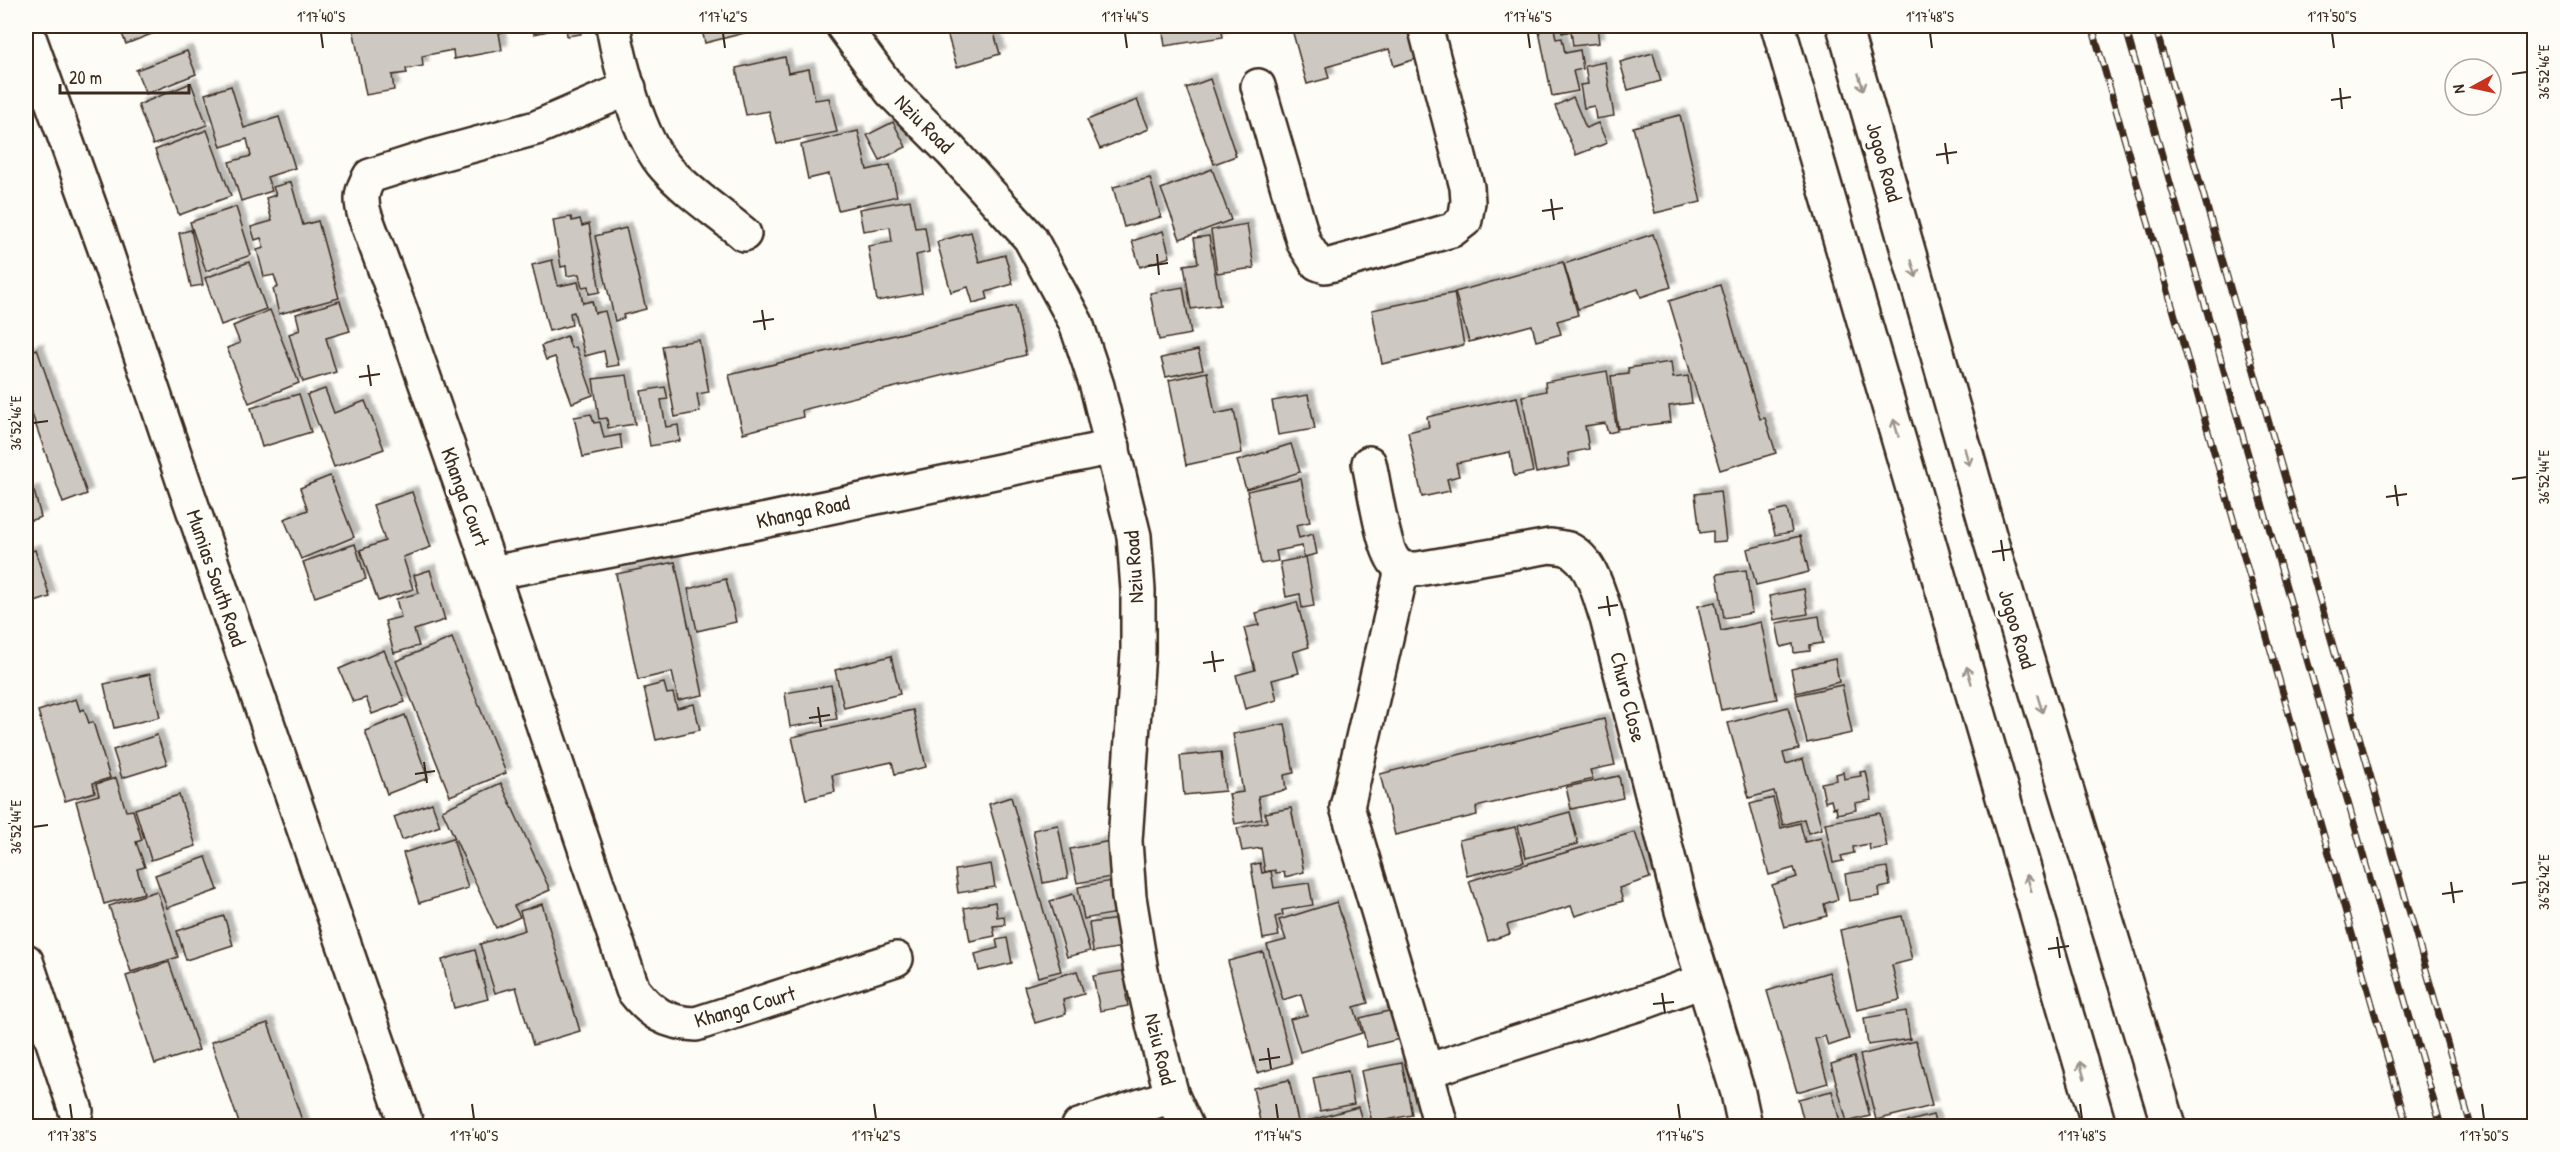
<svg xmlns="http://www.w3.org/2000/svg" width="2560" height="1152" font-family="'Patrick Hand',sans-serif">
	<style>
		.building { fill: #cdc8c2; stroke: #3b2a1e; stroke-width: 1.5; filter: url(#shadow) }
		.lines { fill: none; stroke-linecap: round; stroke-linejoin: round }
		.minor-casing { stroke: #3b2a1e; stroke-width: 38 }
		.major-casing { stroke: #3b2a1e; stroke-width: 38 }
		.minor { stroke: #fdfcf7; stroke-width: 33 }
		.major { stroke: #fdfcf7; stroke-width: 33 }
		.rail-casing { stroke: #3b2a1e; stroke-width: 7 }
		.rail { stroke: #fdfcf7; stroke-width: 4.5; stroke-dasharray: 14; stroke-linecap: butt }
		.oneway { stroke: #9c938a }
		.ticks { fill: none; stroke: #3b2a1e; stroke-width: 2 }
		.labels { text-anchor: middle; stroke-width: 6; stroke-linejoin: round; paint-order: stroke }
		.street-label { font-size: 21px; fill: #3b2a1e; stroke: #fdfcf7 }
		.neatline { fill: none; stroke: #3b2a1e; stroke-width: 2 }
		.ticks-label { font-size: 15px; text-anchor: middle; fill: #3b2a1e }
	</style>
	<defs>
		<filter id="shadow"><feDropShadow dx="5.5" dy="-5.5" stdDeviation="1.5" flood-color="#0004"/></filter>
	</defs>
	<rect width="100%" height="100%" fill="#fdfcf7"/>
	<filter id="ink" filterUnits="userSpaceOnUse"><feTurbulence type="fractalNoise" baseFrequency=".0167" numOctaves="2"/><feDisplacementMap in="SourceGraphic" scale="12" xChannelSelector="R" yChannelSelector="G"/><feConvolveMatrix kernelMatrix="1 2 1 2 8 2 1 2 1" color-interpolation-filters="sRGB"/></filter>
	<g filter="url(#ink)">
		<!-- building -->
		<g class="building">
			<polygon points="119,26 172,26 126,44"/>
			<polygon points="369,26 551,26 552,30 534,34 532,27 499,33 502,50 454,59 453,50 422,56 423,66 406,69 407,73 392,75 394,90 366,95 353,28"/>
			<polygon points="566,26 587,26 587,29 580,30 581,34 567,36"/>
			<polygon points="701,26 759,26 760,29 705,43"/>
			<polygon points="767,26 800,26 770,34"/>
			<polygon points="945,26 992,26 1000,54 957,67"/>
			<polygon points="1162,26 1221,26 1223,37 1165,46"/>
			<polygon points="1291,26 1413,26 1422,57 1394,66 1389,49 1326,67 1329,78 1307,84"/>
			<polygon points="1561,26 1597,26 1599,43 1573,46 1571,31 1562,33"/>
			<polygon points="1554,28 1556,39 1562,38 1565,53 1580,50 1583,69 1573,71 1578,91 1552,96 1539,31"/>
			<polygon points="187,51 196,74 146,94 136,70"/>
			<polygon points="1653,53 1661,81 1628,90 1620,62"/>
			<polygon points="785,57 788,73 809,69 815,100 829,98 837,132 777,144 769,111 746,115 736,68"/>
			<polygon points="1605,62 1614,116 1596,119 1594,106 1584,108 1580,85 1588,84 1585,66"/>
			<polygon points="1210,79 1236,156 1214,164 1186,88"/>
			<polygon points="191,83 207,125 153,145 138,105"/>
			<polygon points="231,86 244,128 279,117 295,168 267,177 272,191 241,201 229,162 251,156 247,139 221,147 205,94"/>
			<polygon points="1573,97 1586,128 1598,123 1607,143 1576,155 1555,106"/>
			<polygon points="1137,100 1149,129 1100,149 1087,120"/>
			<polygon points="1680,115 1701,202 1655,213 1633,127"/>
			<polygon points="893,122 906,147 880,160 867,135"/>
			<polygon points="207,130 231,196 179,215 155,150"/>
			<polygon points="858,131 867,170 890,165 897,196 838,210 829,174 808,179 801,145"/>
			<polygon points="1212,169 1231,220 1180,239 1161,189"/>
			<polygon points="1150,178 1161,217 1124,227 1113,187"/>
			<polygon points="291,182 303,225 318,221 339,298 279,314 273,289 278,287 274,275 264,277 257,250 264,248 261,238 255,240 251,227 272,221 266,198 276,195 273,187"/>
			<polygon points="910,200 915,228 925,227 929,252 916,255 922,293 877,301 868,246 892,242 890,227 863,231 859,209"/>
			<polygon points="236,207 251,255 206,271 190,222"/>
			<polygon points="571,217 572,221 580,219 582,226 589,224 600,292 589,294 588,286 582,287 579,274 567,276 566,266 561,267 553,220"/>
			<polygon points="1247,224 1254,268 1217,273 1211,230"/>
			<polygon points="626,228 646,309 623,315 624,318 615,321 595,236"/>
			<polygon points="191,230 203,285 191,287 179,233"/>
			<polygon points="1163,231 1170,257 1140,267 1132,241"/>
			<polygon points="971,232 979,262 1005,255 1013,284 986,292 988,299 973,303 968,287 951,292 937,242"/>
			<polygon points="1653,234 1671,287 1641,297 1638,289 1578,309 1564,264"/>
			<polygon points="1209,236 1220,305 1191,309 1184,265 1198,263 1194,238"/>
			<polygon points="552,260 558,286 578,282 583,303 592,301 595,313 605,311 619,365 607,367 604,351 585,356 574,312 570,313 572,325 549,331 532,265"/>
			<polygon points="249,262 266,309 221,325 205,278"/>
			<polygon points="1563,262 1578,315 1557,321 1561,334 1536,341 1532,325 1469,342 1455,292"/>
			<polygon points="1720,285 1760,419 1765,418 1776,453 1720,470 1669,301"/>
			<polygon points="1183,287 1191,334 1159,340 1150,293"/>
			<polygon points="1454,293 1464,345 1382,364 1372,310"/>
			<polygon points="340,301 350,331 326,338 336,372 303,382 289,334 300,330 296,314"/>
			<polygon points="1015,306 1026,355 802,410 803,417 743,433 729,375"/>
			<polygon points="270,310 299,383 249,403 227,348 240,343 233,326"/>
			<polygon points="567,336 571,348 576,347 593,395 572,403 555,357 546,360 541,346"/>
			<polygon points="699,340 709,392 697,394 700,412 675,417 662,346"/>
			<polygon points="37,349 87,494 63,503 26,397 26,353"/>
			<polygon points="1198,350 1203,369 1166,377 1161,358"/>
			<polygon points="1671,362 1673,378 1688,376 1692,403 1669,406 1671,422 1618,429 1611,376 1629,374 1628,368"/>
			<polygon points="1607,371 1617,431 1608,433 1605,423 1585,426 1589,449 1568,453 1570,466 1536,473 1522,396 1546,391 1545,382"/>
			<polygon points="1207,372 1215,414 1234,410 1242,453 1186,465 1169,380"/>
			<polygon points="627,375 635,424 608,428 607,418 599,419 593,379"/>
			<polygon points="665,387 668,399 661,400 666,427 678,425 680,441 650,446 641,391"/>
			<polygon points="325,389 334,413 365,401 384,449 334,467 307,395"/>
			<polygon points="299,394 311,432 262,447 251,408"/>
			<polygon points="1308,395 1315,429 1278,435 1272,401"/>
			<polygon points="1517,397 1533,472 1514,476 1510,452 1456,463 1459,476 1447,479 1450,491 1422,497 1408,432 1429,427 1427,417"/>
			<polygon points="591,414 594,423 600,422 604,438 620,435 622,449 583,457 574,417"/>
			<polygon points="1291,444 1300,472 1246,489 1237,461"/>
			<polygon points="330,476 354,537 301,559 284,519 308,510 300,488"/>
			<polygon points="1301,479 1310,522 1296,525 1299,538 1313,534 1317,554 1304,557 1302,546 1276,551 1278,561 1261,564 1247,491"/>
			<polygon points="34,491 41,517 26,522 26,493"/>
			<polygon points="1720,491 1726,541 1713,542 1713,531 1700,533 1695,494"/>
			<polygon points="412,492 431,547 403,557 413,589 378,601 360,550 385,541 373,505"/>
			<polygon points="1787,509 1792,532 1775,535 1770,513"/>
			<polygon points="1800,536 1809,572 1756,585 1747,549"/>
			<polygon points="355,544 366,579 315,597 303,562"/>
			<polygon points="35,550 50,597 26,605 26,553"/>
			<polygon points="1306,557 1314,606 1302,608 1300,594 1286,597 1280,562"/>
			<polygon points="675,562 703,695 678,700 672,672 638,680 616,574"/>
			<polygon points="430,570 445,620 414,630 419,646 394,653 385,621 401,617 396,599 419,593 414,575"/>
			<polygon points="1746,570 1752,613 1724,618 1717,574"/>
			<polygon points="726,579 736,622 697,631 688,589"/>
			<polygon points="1804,589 1808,614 1774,620 1769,596"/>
			<polygon points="1297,602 1309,647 1293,652 1299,673 1272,680 1277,700 1245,709 1236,675 1255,670 1244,628 1259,625 1256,613"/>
			<polygon points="1715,602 1721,631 1761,622 1777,699 1721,710 1698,606"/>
			<polygon points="1819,616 1823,643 1810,645 1810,651 1794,653 1793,644 1781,647 1776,623"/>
			<polygon points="452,638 506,773 450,796 396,661"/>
			<polygon points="384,650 405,702 372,714 366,698 353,702 339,669"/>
			<polygon points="891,656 900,694 844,708 835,670"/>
			<polygon points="1835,659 1839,682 1796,693 1791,669"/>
			<polygon points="150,674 160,717 114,728 104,684"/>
			<polygon points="664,683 667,694 673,693 677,708 694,704 700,730 656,740 644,688"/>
			<polygon points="831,685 837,719 790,727 785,693"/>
			<polygon points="1842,685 1852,733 1807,743 1796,695"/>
			<polygon points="76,699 80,711 84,709 89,723 93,722 110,778 93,783 95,792 65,801 38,711"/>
			<polygon points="1788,707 1799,749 1783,753 1786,764 1803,759 1822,829 1808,833 1804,819 1783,825 1774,791 1749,798 1728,723"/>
			<polygon points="913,710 926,767 895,774 892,762 832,775 835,792 806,799 792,737"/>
			<polygon points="405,715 428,778 387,794 365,731"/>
			<polygon points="1604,719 1615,765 1590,770 1593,779 1476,807 1477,815 1395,835 1380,774"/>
			<polygon points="1285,724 1294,773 1284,775 1286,790 1258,796 1262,819 1235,824 1229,794 1243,792 1233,734"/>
			<polygon points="157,735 167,764 122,778 113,750"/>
			<polygon points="1221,752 1225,791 1184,795 1180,756"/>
			<polygon points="1866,771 1872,800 1855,803 1856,810 1837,814 1836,807 1833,808 1831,800 1825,802 1821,783 1837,780 1836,774 1843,772 1844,779 1861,776 1860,772"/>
			<polygon points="1619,776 1623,798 1571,809 1566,787"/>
			<polygon points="116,778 126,811 133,810 142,840 136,842 145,867 137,869 144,893 104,904 76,801 99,795 96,784"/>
			<polygon points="501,783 550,890 514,906 520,917 496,928 442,810"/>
			<polygon points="179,795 196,846 151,860 135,809"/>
			<polygon points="1011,797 1061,971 1038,977 989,804"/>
			<polygon points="1773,798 1781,828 1800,823 1805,842 1821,838 1838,899 1824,904 1827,916 1784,927 1772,885 1797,877 1794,868 1769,875 1750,804"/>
			<polygon points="432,803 440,826 402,840 394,817"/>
			<polygon points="1291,808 1304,872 1285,877 1284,872 1276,873 1275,870 1265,872 1261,848 1242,851 1237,828 1267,822 1265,813"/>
			<polygon points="1570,812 1578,844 1526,858 1518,826"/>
			<polygon points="1880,813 1887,847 1870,850 1869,844 1853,847 1854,853 1841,856 1843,861 1833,863 1825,823"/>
			<polygon points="1058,825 1068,878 1043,883 1033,830"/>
			<polygon points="1515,827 1524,862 1467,876 1459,840"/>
			<polygon points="1635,832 1650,878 1619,888 1623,901 1575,916 1571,906 1507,925 1510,934 1488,941 1469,881"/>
			<polygon points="453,838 468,888 419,903 403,853"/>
			<polygon points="1110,841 1117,876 1077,883 1070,849"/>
			<polygon points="206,857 218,890 167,908 155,875"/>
			<polygon points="1260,863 1262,873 1271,871 1274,888 1309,883 1313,905 1282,910 1283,915 1275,917 1279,936 1263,939 1251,865"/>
			<polygon points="991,864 995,887 958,893 955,870"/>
			<polygon points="1887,867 1890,886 1879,888 1880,896 1849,901 1845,874"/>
			<polygon points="1117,880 1123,912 1084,919 1078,887"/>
			<polygon points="157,891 178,957 131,972 109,906"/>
			<polygon points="1073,894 1090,951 1067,957 1050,901"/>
			<polygon points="995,902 997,917 1004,916 1005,925 993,926 995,936 970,941 964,908"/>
			<polygon points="1337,902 1368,1003 1354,1007 1362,1033 1300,1052 1290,1019 1307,1015 1301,994 1283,1000 1267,945 1286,940 1279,920"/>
			<polygon points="542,904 580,1031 533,1045 516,987 495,993 480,944 525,930 520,911"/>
			<polygon points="224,916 233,945 186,960 177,931"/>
			<polygon points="1902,916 1912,960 1892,965 1900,1000 1857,1010 1840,930"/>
			<polygon points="1126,918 1130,946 1093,952 1089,923"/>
			<polygon points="1007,938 1012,963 979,971 975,954 998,948 996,940"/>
			<polygon points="475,950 488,999 454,1008 442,960"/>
			<polygon points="1263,952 1292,1063 1257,1073 1228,961"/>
			<polygon points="169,962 199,1050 155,1064 126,976"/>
			<polygon points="1133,969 1137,993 1126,995 1128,1006 1100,1011 1093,976"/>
			<polygon points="1077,971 1084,994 1063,1000 1066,1014 1035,1023 1024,986"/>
			<polygon points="1829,972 1849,1039 1828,1046 1825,1036 1815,1039 1828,1083 1797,1092 1767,991"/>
			<polygon points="1397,1009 1404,1038 1367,1047 1360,1018"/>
			<polygon points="1906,1011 1910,1039 1868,1045 1864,1018"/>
			<polygon points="268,1023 304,1126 240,1126 211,1042"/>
			<polygon points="1916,1041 1932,1106 1876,1120 1860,1055"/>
			<polygon points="1854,1057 1870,1116 1847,1122 1831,1064"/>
			<polygon points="1402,1063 1412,1115 1372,1123 1361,1071"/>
			<polygon points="1348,1071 1354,1104 1320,1111 1313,1078"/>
			<polygon points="1289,1080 1299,1126 1261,1126 1253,1088"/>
			<polygon points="1832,1091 1841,1126 1805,1126 1798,1099"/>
			<polygon points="1358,1107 1364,1126 1302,1126 1301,1123"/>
			<polygon points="1933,1115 1936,1126 1894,1126 1894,1125"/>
		</g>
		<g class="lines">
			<defs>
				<g id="minor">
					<path d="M613,26C620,65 639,139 666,168C687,192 719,213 744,234"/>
					<polyline points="843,26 891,91 951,151 1030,238 1076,323 1097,386 1134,536 1138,590 1138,652 1125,841 1129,897 1141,971 1154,1028 1172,1096 1186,1126"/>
					<polyline points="1258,86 1304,243 1317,263 1325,266 1334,264 1452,230 1465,220 1468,202 1467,187 1425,26"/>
					<path d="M629,88L536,128L433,156L370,176C361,191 360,200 365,216L401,312L492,573L633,990C651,1013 666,1023 696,1024L896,959"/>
					<path d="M1369,463C1374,484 1383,551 1396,563C1402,570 1409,569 1418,569L1550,546C1555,547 1563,547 1568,549C1592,560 1599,595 1607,618L1682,911L1738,1093L1745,1126"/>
					<polyline points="1402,569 1347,807 1426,1071"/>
					<polyline points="492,573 748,524 1113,447"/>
					<polyline points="26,961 76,1111"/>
					<polyline points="1079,1126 1172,1096"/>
					<polyline points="1441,1126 1426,1071 1647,1001 1702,981"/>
				</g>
				<g id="major">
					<polyline points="1778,26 2099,1126"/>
					<polyline points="1844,26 1992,545 2169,1126"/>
					<polyline points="26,29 104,246 184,483 407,1126"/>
				</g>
			</defs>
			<!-- minor casing -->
			<use href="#minor" class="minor-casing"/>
			<!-- major casing -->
			<use href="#major" class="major-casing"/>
			<!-- minor -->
			<use href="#minor" class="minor"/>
			<!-- major -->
			<use href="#major" class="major"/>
			<defs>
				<g id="rail">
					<polyline points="2092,26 2407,1126"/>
					<polyline points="2125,26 2441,1126"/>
					<polyline points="2155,26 2471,1126"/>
				</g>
			</defs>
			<!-- rail casing -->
			<use href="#rail" class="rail-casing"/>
			<!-- rail -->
			<use href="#rail" class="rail"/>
		</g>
		<!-- one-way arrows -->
		<defs><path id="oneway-shaft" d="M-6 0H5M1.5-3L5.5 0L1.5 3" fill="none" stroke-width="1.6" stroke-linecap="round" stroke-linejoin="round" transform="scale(1.5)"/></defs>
		<g class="oneway">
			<use href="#oneway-shaft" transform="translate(1861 82) rotate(73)"/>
			<use href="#oneway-shaft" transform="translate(1914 269) rotate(74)"/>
			<use href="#oneway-shaft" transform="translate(1896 428) rotate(-106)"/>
			<use href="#oneway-shaft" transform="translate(1967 457) rotate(74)"/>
			<use href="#oneway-shaft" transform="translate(1969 675) rotate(-106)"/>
			<use href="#oneway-shaft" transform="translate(2040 704) rotate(73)"/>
			<use href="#oneway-shaft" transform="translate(2029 883) rotate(-106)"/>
			<use href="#oneway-shaft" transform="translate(2082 1070) rotate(-106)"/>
		</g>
	</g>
	<!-- ticks -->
	<path class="ticks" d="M321,33L323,48M723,33L725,48M1125,33L1127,48M1528,33L1530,48M1930,33L1932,48M2332,33L2334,48M2512,74L2527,72M2340,88L2342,109M2331,100L2351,97M1945,143L1948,164M1936,155L1957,152M1551,199L1554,220M1542,211L1563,208M1157,254L1159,275M1148,266L1168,263M762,310L765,330M753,322L774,319M368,365L371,386M359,377L380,374M33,423L48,421M2512,479L2527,477M2395,485L2398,506M2386,497L2407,494M2001,540L2004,561M1992,552L2013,549M1607,596L1610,616M1598,608L1618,605M1212,651L1215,672M1203,663L1224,660M818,707L821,727M809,718L830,715M424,762L427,783M415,774L435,771M33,827L48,825M2451,882L2454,903M2512,884L2527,882M2442,894L2463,891M2057,937L2060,958M2048,949L2069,946M1662,993L1665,1013M1653,1004L1674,1002M1268,1048L1271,1069M1259,1060L1280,1057M70,1104L72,1119M472,1104L474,1119M874,1104L876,1119M1276,1104L1278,1119M1678,1104L1680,1119M2080,1104L2082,1119M2482,1104L2484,1119"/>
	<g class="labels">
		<!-- street labels -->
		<g class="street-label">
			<text transform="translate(924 124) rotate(45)" y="7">Nziu Road</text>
			<text transform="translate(1884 162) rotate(74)" y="7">Jogoo Road</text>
			<text transform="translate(465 497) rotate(70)" y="7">Khanga Court</text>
			<text transform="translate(803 512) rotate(-12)" y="7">Khanga Road</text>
			<text transform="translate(1134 567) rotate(-94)" y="7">Nziu Road</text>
			<text transform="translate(216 578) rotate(71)" y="7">Mumias South Road</text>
			<text transform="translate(2017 629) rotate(73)" y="7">Jogoo Road</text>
			<text transform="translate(1628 697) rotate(76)" y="7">Churo Close</text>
			<text transform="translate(745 1007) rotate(-16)" y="7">Khanga Court</text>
			<text transform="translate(1160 1049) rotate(76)" y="7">Nziu Road</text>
		</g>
	</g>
	<!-- margin -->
	<rect width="2560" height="1152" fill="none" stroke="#fdfcf7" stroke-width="66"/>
	<!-- north arrow -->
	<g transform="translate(2473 87) rotate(262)"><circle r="28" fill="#fdfcf7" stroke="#afa8a0" stroke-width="1.5"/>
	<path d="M0-4.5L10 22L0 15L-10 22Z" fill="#c8321e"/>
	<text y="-9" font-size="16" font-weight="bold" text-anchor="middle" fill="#3b2a1e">N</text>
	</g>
	<!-- scale -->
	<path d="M60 84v9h129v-9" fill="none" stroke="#3b2a1e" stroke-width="3"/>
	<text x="69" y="84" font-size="18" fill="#3b2a1e" stroke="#fdfcf7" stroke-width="4.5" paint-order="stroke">20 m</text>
	<rect x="33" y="33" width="2494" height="1086" class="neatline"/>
	<g class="ticks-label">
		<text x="321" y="22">1°17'40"S</text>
		<text x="723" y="22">1°17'42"S</text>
		<text x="1125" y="22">1°17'44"S</text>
		<text x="1528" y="22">1°17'46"S</text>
		<text x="1930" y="22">1°17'48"S</text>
		<text x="2332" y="22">1°17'50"S</text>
		<text transform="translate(2544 72) rotate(-90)" y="5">36°52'46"E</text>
		<text transform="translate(16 423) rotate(-90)" y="5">36°52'46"E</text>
		<text transform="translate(2544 477) rotate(-90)" y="5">36°52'44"E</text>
		<text transform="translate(16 827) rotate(-90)" y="5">36°52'44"E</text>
		<text transform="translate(2544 882) rotate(-90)" y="5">36°52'42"E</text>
		<text x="72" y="1141">1°17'38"S</text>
		<text x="474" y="1141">1°17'40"S</text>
		<text x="876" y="1141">1°17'42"S</text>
		<text x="1278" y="1141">1°17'44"S</text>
		<text x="1680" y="1141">1°17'46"S</text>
		<text x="2082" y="1141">1°17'48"S</text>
		<text x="2484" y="1141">1°17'50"S</text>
	</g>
</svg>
